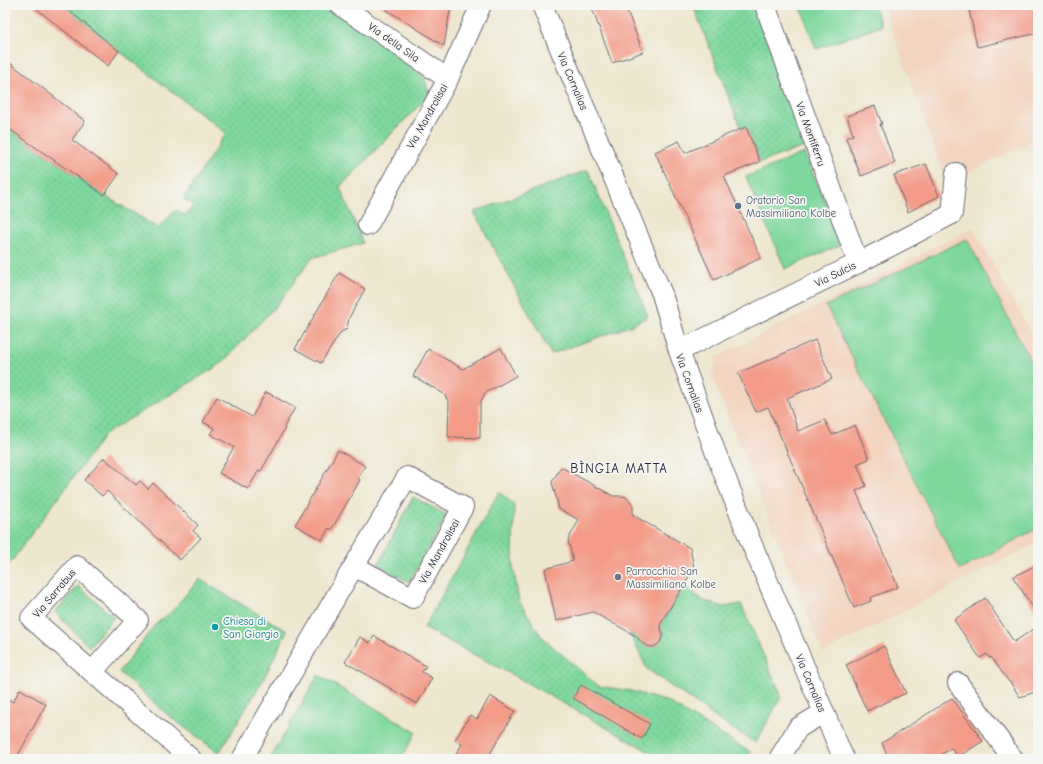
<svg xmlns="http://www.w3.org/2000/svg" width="1043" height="764" font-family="'Comic Neue',sans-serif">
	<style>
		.built { fill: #f3d4bf }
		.grass { fill: url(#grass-dots); stroke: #507c6c }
		.park { fill: #7ed79d; stroke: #507c6c }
		.building { fill: #f39b88 }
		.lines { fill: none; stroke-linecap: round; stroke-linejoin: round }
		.minor-casing { stroke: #69676f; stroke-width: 22 }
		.minor { stroke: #fff; stroke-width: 20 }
		.service-dot { fill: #5c6f8a; stroke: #f6f6f2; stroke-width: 1.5 }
		.worship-dot { fill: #6b7280; stroke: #f6f6f2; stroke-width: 1.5 }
		.culture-dot { fill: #0f9aa8; stroke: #f6f6f2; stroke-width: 1.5 }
		.labels { text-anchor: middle; stroke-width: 3.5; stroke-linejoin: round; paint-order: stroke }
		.street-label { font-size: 11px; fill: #22223b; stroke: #f6f6f2 }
		.service-label { font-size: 11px; fill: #4e5e75; stroke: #f6f6f2; text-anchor: start }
		.worship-label { font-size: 11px; fill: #5b616d; stroke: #f6f6f2; text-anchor: start }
		.culture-label { font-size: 11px; fill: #0d838f; stroke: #f6f6f2; text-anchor: start }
		.quarter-label { font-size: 13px; letter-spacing: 1px; fill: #22223b; stroke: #f6f6f2 }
	</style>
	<defs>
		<pattern id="grass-dots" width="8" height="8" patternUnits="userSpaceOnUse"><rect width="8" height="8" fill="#7ed79d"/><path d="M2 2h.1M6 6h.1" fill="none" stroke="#6db888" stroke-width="1.8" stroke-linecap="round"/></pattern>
	</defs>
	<rect width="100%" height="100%" fill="#f6f6f2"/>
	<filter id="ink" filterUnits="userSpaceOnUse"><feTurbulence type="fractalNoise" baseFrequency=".025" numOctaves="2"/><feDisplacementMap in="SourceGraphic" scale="8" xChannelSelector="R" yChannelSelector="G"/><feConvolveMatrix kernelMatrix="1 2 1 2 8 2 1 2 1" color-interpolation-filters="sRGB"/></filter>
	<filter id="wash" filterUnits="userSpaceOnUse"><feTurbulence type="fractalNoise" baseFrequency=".012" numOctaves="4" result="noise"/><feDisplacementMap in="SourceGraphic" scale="16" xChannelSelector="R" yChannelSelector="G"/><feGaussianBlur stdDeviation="0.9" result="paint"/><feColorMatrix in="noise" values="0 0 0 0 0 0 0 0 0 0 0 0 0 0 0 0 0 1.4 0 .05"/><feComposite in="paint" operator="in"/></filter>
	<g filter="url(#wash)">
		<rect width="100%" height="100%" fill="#eee7cf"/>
		<!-- built -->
		<g class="built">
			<polygon points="883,5 1038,5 1038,139 969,172 952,164 945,178"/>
			<polygon points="973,228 1038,345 1038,542 823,653 712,377 717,357"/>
		</g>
		<!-- grass -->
		<g class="grass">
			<polygon points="62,5 325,5 406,60 425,78 429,95 340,187 363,243 312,258 276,306 221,364 105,434 5,570 5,126 104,195 158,228 176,210 186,216 193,205 183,199 226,133 119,51"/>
			<polygon points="693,5 754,5 807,146 760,162 746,127 741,129"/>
			<polygon points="588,170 648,316 630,326 551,354 474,212"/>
			<polygon points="499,492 514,505 513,567 519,601 541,636 598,686 631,691 668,702 750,752 746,759 662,759 520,679 424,628"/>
			<polygon points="413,497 447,515 409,582 378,565"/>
			<polygon points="199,579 287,631 262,682 219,753 169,716 119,672 155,625 171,612"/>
			<path d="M684,585L702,600L724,607L741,604L779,690L781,697L756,743L722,722L647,669L629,632C632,634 636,635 638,637C641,640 642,645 647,646C660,650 666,636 660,626Z"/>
			<polygon points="78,586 114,617 89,647 55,612"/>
		</g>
		<!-- park -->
		<g class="park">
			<polygon points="800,5 874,5 881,26 816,49"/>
			<polygon points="804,153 843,244 785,269 746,177"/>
			<polygon points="967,239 1038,375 1038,528 960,570 826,306"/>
			<polygon points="318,675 416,732 401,759 270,759"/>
		</g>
		<g id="blocks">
			<!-- building -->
			<g class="building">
				<polygon points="32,5 62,5 119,51 108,66"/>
				<polygon points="379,5 451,5 444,46"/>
				<polygon points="591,5 625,5 643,52 612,63"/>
				<polygon points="968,5 1038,5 1038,33 977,47"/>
				<polygon points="5,59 85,121 72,140 119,174 104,195 5,126"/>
				<polygon points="875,106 882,124 880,124 895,163 861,176 846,138 853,135 847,116"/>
				<polygon points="746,127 760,162 724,176 761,258 714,280 655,152 679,141 685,153 731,133"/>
				<polygon points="926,164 939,196 908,212 894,175"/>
				<polygon points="339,273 365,289 349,318 347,329 341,332 321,363 295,349"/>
				<polygon points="815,340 832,379 787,398 798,431 825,420 832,435 855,425 869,459 857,464 866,486 856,491 898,587 870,598 871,601 854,608 768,407 756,412 738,373"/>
				<polygon points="501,348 516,376 485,393 480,404 480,438 448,437 449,403 444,394 413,376 428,349 463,369"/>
				<polygon points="266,392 295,408 284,427 285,428 277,443 261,471 259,470 248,489 219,473 234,447 210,434 214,428 203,422 217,397 252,417"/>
				<polygon points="338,450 365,466 358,478 360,480 344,508 331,530 329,528 322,540 295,525"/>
				<polygon points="104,458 136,485 140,481 148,489 153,483 198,525 193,531 201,538 180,560 107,491 102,496 84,480"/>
				<polygon points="561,467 613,496 621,496 626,497 631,502 633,506 633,515 690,548 694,568 660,625 663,635 660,642 657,645 653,647 647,646 642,643 636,636 593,612 556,621 545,569 573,561 568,540 579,520 559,509 552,482"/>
				<polygon points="1038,564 1038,615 1013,577"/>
				<polygon points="985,598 1014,642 1038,626 1038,691 1020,697 1010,682 1009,682 991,657 989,658 987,654 980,658 954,620"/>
				<polygon points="374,636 426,666 422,672 432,678 417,704 345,662 360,637 370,643"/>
				<polygon points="884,646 906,693 867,711 846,665"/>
				<polygon points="581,685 650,724 642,739 573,698"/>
				<polygon points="20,689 46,704 16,759 5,759 5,697 13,702"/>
				<polygon points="490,696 515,711 487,759 453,759 462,744 455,740 470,715 477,719"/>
				<polygon points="952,698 983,741 958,757 951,748 935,759 889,759 882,743"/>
			</g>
		</g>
	</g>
	<g filter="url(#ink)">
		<use href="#blocks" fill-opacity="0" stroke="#69676f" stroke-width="1"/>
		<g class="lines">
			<defs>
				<g id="minor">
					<polyline points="340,5 448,79"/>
					<polyline points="542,5 662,294 679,351 715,451 750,540 844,759"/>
					<polyline points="765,5 858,263"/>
					<polyline points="368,225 448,79 481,5"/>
					<polyline points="679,351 858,263 952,214 956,173"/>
					<polyline points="92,672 138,620 77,566 31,618 191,759"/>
					<polyline points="958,683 1013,759"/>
					<polyline points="242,759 338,593 407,477 463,507 413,598 354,566"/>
					<polyline points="779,759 798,728 823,713"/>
				</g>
			</defs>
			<!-- minor casing -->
			<use href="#minor" class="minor-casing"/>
			<!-- minor -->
			<use href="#minor" class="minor"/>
		</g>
	</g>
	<!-- markers -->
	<circle class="service-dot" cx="738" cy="206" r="4"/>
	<circle class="worship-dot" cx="618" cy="577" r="4"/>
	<circle class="culture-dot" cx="215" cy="627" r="4"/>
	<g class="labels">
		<!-- street labels -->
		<g class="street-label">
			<text transform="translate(394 42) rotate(35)" y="4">Via della Sila</text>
			<text transform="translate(573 81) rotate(67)" y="4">Via Cornalias</text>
			<text transform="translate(427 116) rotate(-61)" y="4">Via Mandrolisai</text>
			<text transform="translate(811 134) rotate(70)" y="4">Via Montiferru</text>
			<text transform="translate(835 274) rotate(-26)" y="4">Via Sulcis</text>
			<text transform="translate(690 383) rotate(70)" y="4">Via Cornalias</text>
			<text transform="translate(439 551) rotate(-61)" y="4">Via Mandrolisai</text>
			<text transform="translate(54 593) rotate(-50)" y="4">Via Sarrabus</text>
			<text transform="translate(811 683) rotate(67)" y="4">Via Cornalias</text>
		</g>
		<!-- service labels -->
		<g class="service-label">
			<text x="746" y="204">Oratorio San<tspan x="746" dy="13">Massimiliano Kolbe</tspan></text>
		</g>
		<!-- worship labels -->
		<g class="worship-label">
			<text x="626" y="575">Parrocchia San<tspan x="626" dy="13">Massimiliano Kolbe</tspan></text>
		</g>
		<!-- culture labels -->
		<g class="culture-label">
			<text x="223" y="625">Chiesa di<tspan x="223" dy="13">San Giorgio</tspan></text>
		</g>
		<!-- quarter labels -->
		<g class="quarter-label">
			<text x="619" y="473">BÌNGIA MATTA</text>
		</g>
	</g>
	<!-- margin -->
	<rect width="1043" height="764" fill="none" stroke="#f6f6f2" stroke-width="20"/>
</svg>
